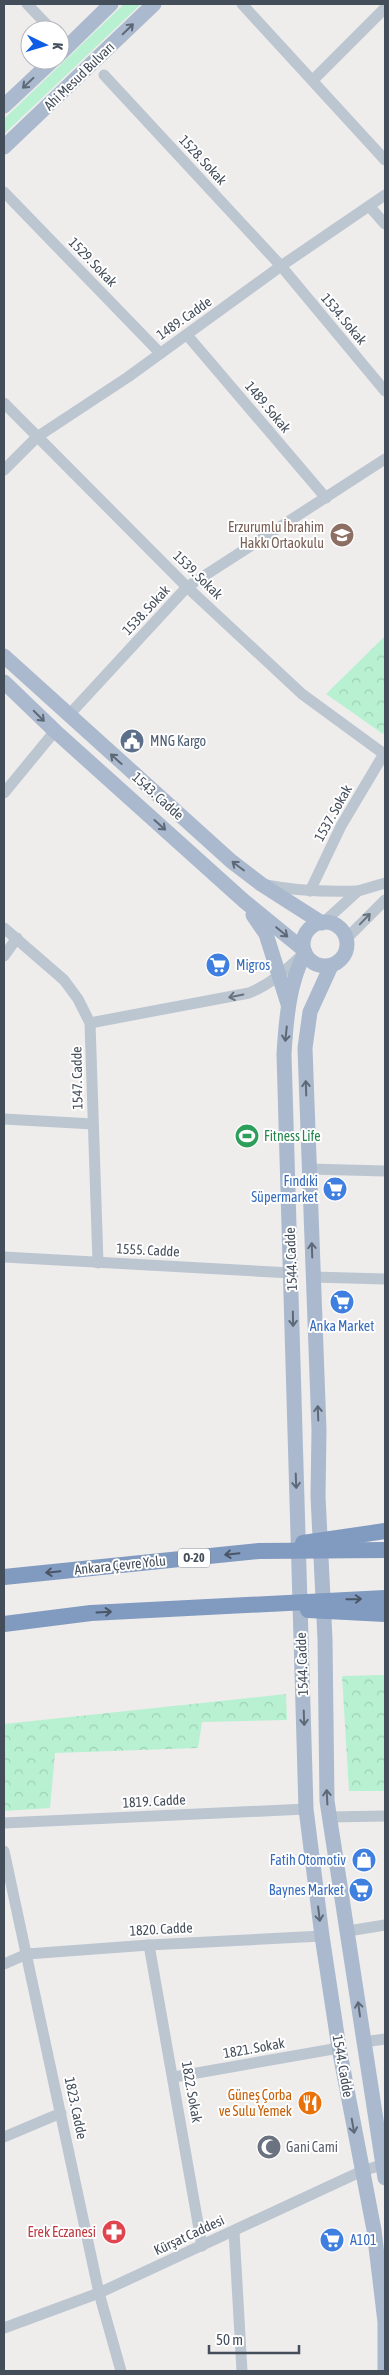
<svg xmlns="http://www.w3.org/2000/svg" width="389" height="2375" font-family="'Asap Condensed',sans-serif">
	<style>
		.grass { fill: #b7f1d1 }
		.park { fill: url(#park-crowns) }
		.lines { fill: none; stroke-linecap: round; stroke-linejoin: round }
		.minor { stroke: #bcc6d0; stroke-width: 11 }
		.major { stroke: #aab9cd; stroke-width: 15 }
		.highway { stroke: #819abf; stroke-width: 16 }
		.oneway { stroke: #5e6978 }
		.oneway2 { stroke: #68727e }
		.oneway3 { stroke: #4a5665 }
		.labels { text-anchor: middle; stroke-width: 4; stroke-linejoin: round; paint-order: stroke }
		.shield { fill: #fff; stroke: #7c838c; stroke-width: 1 }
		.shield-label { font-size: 12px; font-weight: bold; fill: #444e5b }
		.street-label { font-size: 14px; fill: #444e5b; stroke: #fff }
		.education-label { font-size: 14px; fill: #785e54; stroke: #fff; text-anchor: end }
		.service-label { font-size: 14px; fill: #4e5e75; stroke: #fff; text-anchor: start }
		.shop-label { font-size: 14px; fill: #366cbe; stroke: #fff; text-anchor: end }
		.leisure-label { font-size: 14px; fill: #27864d; stroke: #fff; text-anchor: start }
		.food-label { font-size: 14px; fill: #c56008; stroke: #fff; text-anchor: end }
		.worship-label { font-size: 14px; fill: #5b616d; stroke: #fff; text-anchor: start }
		.health-label { font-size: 14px; fill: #be3a42; stroke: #fff; text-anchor: end }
	</style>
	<defs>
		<pattern id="park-crowns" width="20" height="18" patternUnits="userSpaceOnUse" patternTransform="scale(1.25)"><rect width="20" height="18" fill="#b7f1d1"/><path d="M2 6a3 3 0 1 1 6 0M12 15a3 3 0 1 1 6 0" fill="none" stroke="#9fd0b6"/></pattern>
	</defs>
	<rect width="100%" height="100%" fill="#efecec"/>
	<!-- grass -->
	<polygon class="grass" points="124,4 141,4 4,134 4,119"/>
	<!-- park -->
	<g class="park">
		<polygon points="385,636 385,729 383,734 326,694"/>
		<polygon points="385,1675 385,1791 349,1791 342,1676"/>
		<polygon points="286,1694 287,1720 202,1722 198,1748 55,1753 50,1808 4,1811 4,1724"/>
	</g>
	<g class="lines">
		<!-- minor -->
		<g class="minor">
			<polyline points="27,4 52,30"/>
			<polyline points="242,4 385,160"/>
			<polyline points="60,38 68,46"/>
			<polyline points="104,75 281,266 385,391"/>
			<polyline points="313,80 385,8"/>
			<polyline points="4,192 160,353"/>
			<polyline points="370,207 385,224"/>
			<polyline points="187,335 326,498"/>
			<polyline points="4,403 187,587 302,694 384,754"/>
			<polyline points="4,470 37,437 128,377 281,266 385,195"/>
			<polyline points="68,716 187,587 385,459"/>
			<polyline points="4,793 55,731"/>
			<path d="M266,885C296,891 327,892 358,891"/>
			<polyline points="310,891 341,826 385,752"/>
			<polyline points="324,922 358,891 385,883"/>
			<polyline points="4,928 64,980 78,999 90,1023 98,1263"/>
			<polyline points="347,938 385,900"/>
			<polyline points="4,956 17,938"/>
			<path d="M90,1023L249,993C271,984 285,971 302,955"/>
			<polyline points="4,1119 93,1124"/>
			<polyline points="309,1169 385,1171"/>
			<polyline points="4,1257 292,1273"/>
			<polyline points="313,1277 385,1279"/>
			<polyline points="330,1817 385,1816"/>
			<polyline points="4,1823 306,1809"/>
			<polyline points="4,1851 99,2293 121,2371"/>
			<polyline points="348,1931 385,1925"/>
			<polyline points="149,1945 202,2246"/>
			<polyline points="4,1964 27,1954 149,1945 322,1936"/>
			<polyline points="364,2042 385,2039"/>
			<polyline points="174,2077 339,2048"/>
			<polyline points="4,2137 61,2113"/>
			<polyline points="234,2231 242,2371"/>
			<polyline points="4,2328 99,2293 362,2171 385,2164"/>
		</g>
		<!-- major -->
		<g class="major">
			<polyline points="60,54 111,4"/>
			<polyline points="4,106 53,60"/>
			<polyline points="4,147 154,4"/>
			<polyline points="4,656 231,861 261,884 322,923"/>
			<polyline points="4,682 55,731 244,901 304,950"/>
			<polyline points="253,915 266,934 288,1004"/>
			<circle cx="325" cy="944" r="22"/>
			<path d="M305,953C289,982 286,1021 284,1054L306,1809L322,1936L339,2048L374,2230L385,2322V2371"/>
			<polyline points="331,966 310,1012 305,1048 319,1430 318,1496 325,1639 327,1801 385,2178"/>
		</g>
		<!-- highway -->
		<g class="highway">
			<polyline points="303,1543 385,1531"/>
			<polyline points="4,1577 259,1551 385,1550"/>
			<polyline points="308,1610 385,1614"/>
			<polyline points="4,1624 91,1613 385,1598"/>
		</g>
	</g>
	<!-- one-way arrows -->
	<defs><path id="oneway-shaft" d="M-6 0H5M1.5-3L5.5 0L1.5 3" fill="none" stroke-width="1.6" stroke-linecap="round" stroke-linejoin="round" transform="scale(1.25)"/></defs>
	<g class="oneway">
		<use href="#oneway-shaft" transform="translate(128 29) rotate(-44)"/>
		<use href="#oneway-shaft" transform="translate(28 83) rotate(137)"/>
		<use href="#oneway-shaft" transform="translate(39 716) rotate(45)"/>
		<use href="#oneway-shaft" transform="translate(116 759) rotate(-138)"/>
		<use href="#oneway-shaft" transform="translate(160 825) rotate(42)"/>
		<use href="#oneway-shaft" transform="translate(238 866) rotate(-143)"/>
		<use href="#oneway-shaft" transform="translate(282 932) rotate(40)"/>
		<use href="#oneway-shaft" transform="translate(286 1034) rotate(96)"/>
		<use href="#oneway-shaft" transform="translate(306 1088) rotate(-92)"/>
		<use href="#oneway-shaft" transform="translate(312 1250) rotate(-92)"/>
		<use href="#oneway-shaft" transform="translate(293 1319) rotate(89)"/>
		<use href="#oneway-shaft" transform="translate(318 1413) rotate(-92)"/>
		<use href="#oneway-shaft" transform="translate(296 1481) rotate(88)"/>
		<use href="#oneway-shaft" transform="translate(304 1718) rotate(88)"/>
		<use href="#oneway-shaft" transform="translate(327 1797) rotate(-93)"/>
		<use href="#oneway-shaft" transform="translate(319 1914) rotate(83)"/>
		<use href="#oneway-shaft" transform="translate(359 2009) rotate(-98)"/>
		<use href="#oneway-shaft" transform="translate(353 2126) rotate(80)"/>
	</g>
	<g class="oneway2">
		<use href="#oneway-shaft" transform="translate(365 919) rotate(-46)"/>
		<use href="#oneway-shaft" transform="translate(236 996) rotate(169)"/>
	</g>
	<g class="oneway3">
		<use href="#oneway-shaft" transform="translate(232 1554) rotate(174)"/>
		<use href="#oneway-shaft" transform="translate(53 1572) rotate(174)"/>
		<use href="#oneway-shaft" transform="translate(354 1599) rotate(-1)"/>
		<use href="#oneway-shaft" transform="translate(104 1612) rotate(-3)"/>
	</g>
	<!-- icons -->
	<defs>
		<symbol id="school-disc" viewBox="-11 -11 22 22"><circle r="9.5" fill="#8d6e63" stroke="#fff"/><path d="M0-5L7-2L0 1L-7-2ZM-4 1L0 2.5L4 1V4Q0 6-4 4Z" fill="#fff"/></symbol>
		<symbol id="civic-disc" viewBox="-11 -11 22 22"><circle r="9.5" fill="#5c6f8a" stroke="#fff"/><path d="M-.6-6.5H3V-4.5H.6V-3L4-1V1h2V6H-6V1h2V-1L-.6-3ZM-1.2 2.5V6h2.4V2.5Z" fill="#fff"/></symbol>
		<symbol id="supermarket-disc" viewBox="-11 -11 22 22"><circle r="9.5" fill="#3f7fe0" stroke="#fff"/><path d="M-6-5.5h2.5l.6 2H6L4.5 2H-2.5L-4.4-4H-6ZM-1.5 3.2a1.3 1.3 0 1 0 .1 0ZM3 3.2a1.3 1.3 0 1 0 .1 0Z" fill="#fff"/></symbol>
		<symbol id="stadium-disc" viewBox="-11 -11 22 22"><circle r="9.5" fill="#2e9e5b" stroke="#fff"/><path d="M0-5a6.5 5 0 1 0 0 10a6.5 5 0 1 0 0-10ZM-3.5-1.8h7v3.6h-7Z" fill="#fff"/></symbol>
		<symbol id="shop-disc" viewBox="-11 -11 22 22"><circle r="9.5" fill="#3f7fe0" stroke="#fff"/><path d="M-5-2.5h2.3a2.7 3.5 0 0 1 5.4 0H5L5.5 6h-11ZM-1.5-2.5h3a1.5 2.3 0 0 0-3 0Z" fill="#fff"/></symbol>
		<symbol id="restaurant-disc" viewBox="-11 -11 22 22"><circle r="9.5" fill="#e8710a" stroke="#fff"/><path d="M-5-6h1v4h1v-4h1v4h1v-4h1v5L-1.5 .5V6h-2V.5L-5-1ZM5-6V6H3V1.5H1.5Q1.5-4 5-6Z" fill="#fff"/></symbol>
		<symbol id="mosque-disc" viewBox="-11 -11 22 22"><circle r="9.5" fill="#6b7280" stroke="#fff"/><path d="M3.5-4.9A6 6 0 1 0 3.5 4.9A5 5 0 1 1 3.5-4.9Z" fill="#fff"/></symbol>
		<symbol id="pharmacy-disc" viewBox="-11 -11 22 22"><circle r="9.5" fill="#e0444e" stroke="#fff"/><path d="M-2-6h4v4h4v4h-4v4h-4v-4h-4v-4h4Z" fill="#fff"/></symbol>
	</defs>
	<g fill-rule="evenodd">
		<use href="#school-disc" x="328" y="521" width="28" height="28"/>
		<use href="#civic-disc" x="118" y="727" width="28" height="28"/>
		<use href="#supermarket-disc" x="204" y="951" width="28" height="28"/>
		<use href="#stadium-disc" x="233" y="1122" width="28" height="28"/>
		<use href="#supermarket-disc" x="321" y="1175" width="28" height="28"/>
		<use href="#supermarket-disc" x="328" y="1288" width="28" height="28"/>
		<use href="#shop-disc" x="350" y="1846" width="28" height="28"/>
		<use href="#supermarket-disc" x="347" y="1876" width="28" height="28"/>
		<use href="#restaurant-disc" x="296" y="2089" width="28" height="28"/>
		<use href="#mosque-disc" x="255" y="2133" width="28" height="28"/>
		<use href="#pharmacy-disc" x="100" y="2218" width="28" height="28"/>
		<use href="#supermarket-disc" x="318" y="2226" width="28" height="28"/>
	</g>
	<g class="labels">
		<!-- shield labels -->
		<rect class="shield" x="178" y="1548.5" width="32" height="19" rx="4"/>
		<g class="shield-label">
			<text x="194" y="1562">O-20</text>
		</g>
		<!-- street labels -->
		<g class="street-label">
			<text transform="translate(79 76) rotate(-44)" y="5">Ahi Mesud Bulvarı</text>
			<text transform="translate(203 160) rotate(47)" y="5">1528. Sokak</text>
			<text transform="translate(93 262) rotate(46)" y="5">1529. Sokak</text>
			<text transform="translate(184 318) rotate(-35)" y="5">1489. Cadde</text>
			<text transform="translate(344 319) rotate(50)" y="5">1534. Sokak</text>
			<text transform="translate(268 407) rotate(50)" y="5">1489. Sokak</text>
			<text transform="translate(198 575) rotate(44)" y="5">1539. Sokak</text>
			<text transform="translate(146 610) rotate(-47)" y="5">1538. Sokak</text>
			<text transform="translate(158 796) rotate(42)" y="5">1543. Cadde</text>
			<text transform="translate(333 813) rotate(-61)" y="5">1537. Sokak</text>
			<text transform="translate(77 1078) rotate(-91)" y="5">1547. Cadde</text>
			<text transform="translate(148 1250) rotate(3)" y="5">1555. Cadde</text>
			<text transform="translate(291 1259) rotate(-92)" y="5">1544. Cadde</text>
			<text transform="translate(120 1565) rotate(-6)" y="5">Ankara Çevre Yolu</text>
			<text transform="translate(302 1664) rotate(-92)" y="5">1544. Cadde</text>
			<text transform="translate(154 1801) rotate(-3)" y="5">1819. Cadde</text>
			<text transform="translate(161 1929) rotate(-3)" y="5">1820. Cadde</text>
			<text transform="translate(254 2048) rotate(-10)" y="5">1821. Sokak</text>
			<text transform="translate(343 2066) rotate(80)" y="5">1544. Cadde</text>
			<text transform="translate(192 2092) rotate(80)" y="5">1822. Sokak</text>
			<text transform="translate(76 2108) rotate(78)" y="5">1823. Cadde</text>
			<text transform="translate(189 2235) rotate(-25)" y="5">Kürşat Caddesi</text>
		</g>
		<!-- education labels -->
		<g class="education-label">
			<text x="324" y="532">Erzurumlu İbrahim<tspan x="324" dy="16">Hakkı Ortaokulu</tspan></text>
		</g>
		<!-- service labels -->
		<g class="service-label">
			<text x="150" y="746">MNG Kargo</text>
		</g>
		<!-- shop labels -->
		<g class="shop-label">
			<text x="236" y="970" text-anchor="start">Migros</text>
			<text x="318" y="1186">Fındıki<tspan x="318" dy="16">Süpermarket</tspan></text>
			<text x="342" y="1331" text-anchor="middle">Anka Market</text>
			<text x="346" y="1865">Fatih Otomotiv</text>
			<text x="344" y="1895">Baynes Market</text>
			<text x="350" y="2245" text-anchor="start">A101</text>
		</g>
		<!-- leisure labels -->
		<g class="leisure-label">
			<text x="264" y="1141">Fitness Life</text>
		</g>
		<!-- food labels -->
		<g class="food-label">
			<text x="292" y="2100">Güneş Çorba<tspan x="292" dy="16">ve Sulu Yemek</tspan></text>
		</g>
		<!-- worship labels -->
		<g class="worship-label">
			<text x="286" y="2152">Gani Cami</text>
		</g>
		<!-- health labels -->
		<g class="health-label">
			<text x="96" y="2237">Erek Eczanesi</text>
		</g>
	</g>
	<!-- border -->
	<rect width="389" height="2375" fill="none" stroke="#444e5b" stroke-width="10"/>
	<!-- north arrow -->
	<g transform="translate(45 45) rotate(95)"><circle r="24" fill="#ffffff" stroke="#b4b8bd"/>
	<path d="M0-4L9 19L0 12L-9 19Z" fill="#0f5de6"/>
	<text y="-8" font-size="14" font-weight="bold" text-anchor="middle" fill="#444e5b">K</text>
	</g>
	<!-- scale -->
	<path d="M209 2345v8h90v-8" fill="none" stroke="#444e5b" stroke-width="2.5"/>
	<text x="216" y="2345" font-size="15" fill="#444e5b" stroke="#ffffff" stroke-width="4" paint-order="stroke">50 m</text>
</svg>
